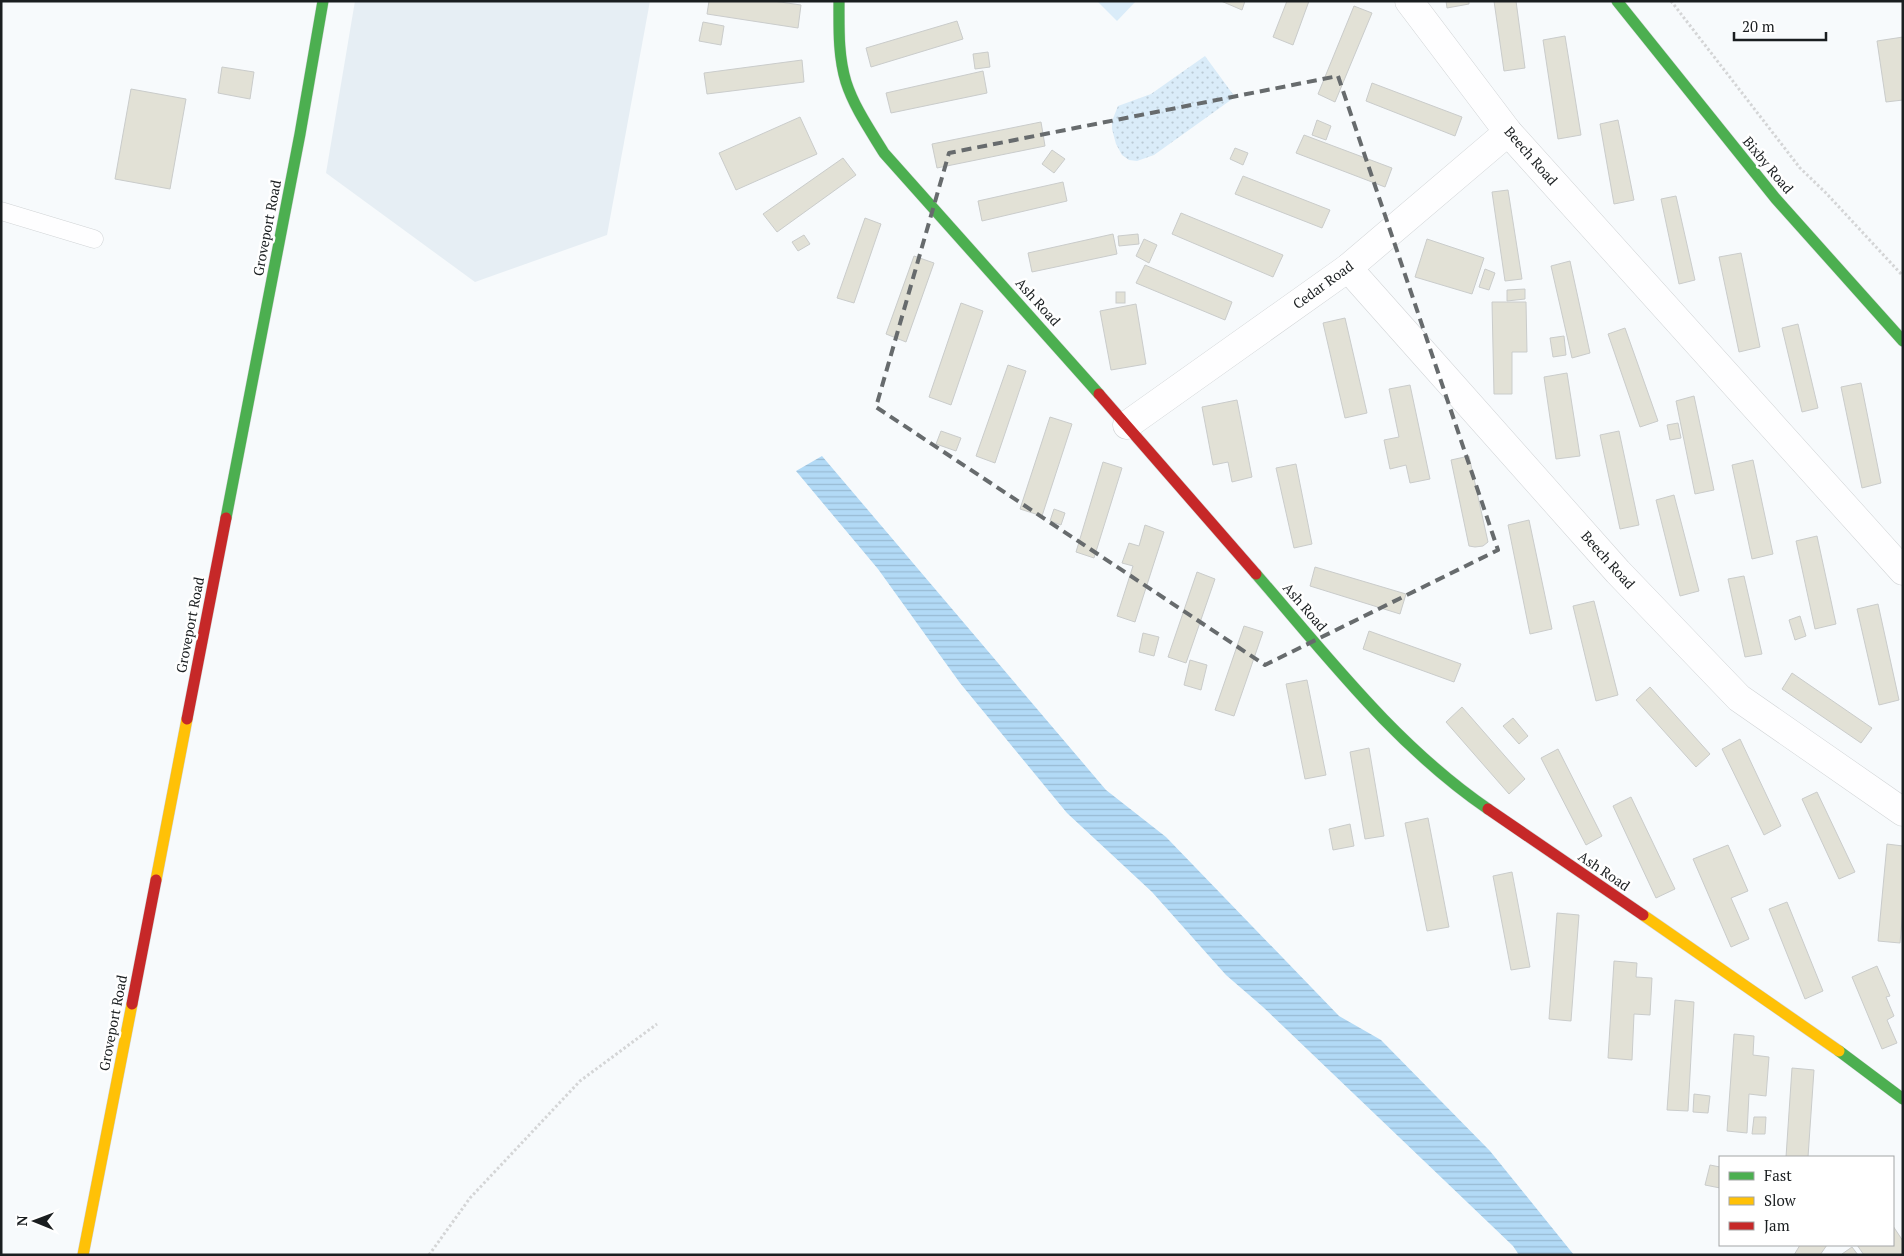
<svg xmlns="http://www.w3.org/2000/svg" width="1904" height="1256" font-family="'PT Serif',serif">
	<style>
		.built { fill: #e6eef4 }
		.green { fill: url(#green-dots) }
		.pitch { fill: #daecf9 }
		.water { fill: url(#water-rules) }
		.building { fill: #e2e1d6; stroke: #cacccb }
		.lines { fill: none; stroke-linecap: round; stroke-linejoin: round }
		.lane-casing { stroke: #d1d4d6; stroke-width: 19 }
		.street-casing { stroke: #d1d4d6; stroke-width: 29 }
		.fast-casing { stroke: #d1d4d6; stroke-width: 12 }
		.slow-casing { stroke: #d1d4d6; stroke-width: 12 }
		.jam-casing { stroke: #d1d4d6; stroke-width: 12 }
		.path { stroke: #d4d5d6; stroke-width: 3; stroke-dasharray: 2.5 2.5; stroke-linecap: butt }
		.lane { stroke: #fefeff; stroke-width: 18 }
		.street { stroke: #fefeff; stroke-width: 28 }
		.fast { stroke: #4caf50; stroke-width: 11 }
		.slow { stroke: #ffc107; stroke-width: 11 }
		.jam { stroke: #c62828; stroke-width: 11 }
		.marked { fill: none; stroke: #676b6d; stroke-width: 4; stroke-dasharray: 10 6; stroke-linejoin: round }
		.labels { text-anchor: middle; stroke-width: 5; stroke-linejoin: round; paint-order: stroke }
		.street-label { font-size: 14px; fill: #1a1e20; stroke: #fff }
	</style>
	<defs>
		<pattern id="green-dots" width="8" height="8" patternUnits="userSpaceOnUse" patternTransform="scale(1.25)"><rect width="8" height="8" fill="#daecf9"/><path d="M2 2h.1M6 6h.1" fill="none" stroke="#bacad5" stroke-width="1.8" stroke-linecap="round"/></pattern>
		<pattern id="water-rules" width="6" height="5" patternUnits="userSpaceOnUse" patternTransform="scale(1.25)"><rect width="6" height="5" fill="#b2daf6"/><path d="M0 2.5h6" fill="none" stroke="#98bbd3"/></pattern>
	</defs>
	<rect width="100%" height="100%" fill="#f7fafc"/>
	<!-- built -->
	<polygon class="built" points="355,1 650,1 607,235 475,282 326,173"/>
	<!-- green -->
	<polygon class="green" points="1205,56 1235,97 1154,155 1137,161 1129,160 1122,155 1116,144 1112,129 1112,121 1118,106 1151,94"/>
	<!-- pitch -->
	<polygon class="pitch" points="1097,1 1136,1 1117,21"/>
	<!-- water -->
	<polygon class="water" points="822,456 1106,790 1166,837 1339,1016 1381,1040 1490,1151 1574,1255 1519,1255 1513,1246 1263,1007 1226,975 1152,892 1067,813 960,683 878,569 796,471"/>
	<!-- building -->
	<g class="building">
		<polygon points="709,1 773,1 801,5 798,28 707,14"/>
		<polygon points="1221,1 1245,1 1242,10"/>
		<polygon points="1287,1 1309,1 1293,45 1273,37"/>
		<polygon points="1446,1 1469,1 1469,4 1447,8"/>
		<polygon points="1494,1 1516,1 1525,68 1504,71"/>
		<polygon points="1354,6 1372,13 1335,102 1318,94"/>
		<polygon points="957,21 963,39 871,67 866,48"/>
		<polygon points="703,22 724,26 721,45 699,41"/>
		<polygon points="1565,36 1581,135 1558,139 1543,40"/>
		<polygon points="1903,37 1903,100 1886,102 1877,41"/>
		<polygon points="988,52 990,67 975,69 973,54"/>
		<polygon points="802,60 804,82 707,94 704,73"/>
		<polygon points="222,67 254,72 250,99 218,93"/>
		<polygon points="983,71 987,93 891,113 886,93"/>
		<polygon points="1372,83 1462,117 1455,136 1366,101"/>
		<polygon points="131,89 186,99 170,189 115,179"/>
		<polygon points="800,117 817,154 736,190 719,153"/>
		<polygon points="1317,120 1331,126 1326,140 1312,135"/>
		<polygon points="1618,120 1634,200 1614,204 1600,124"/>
		<polygon points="1041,122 1045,146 937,168 932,144"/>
		<polygon points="1304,135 1392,168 1385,187 1296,153"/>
		<polygon points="1235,148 1248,153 1243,165 1230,159"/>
		<polygon points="1052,150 1065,159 1054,173 1042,164"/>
		<polygon points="843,158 856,175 777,232 763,214"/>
		<polygon points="1243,176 1330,210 1322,228 1235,194"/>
		<polygon points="1063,182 1067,201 982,221 978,201"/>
		<polygon points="1508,190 1522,279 1505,281 1492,192"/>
		<polygon points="1676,196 1695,280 1679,284 1661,199"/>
		<polygon points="1181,213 1283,255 1273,277 1172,234"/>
		<polygon points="865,218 881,224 854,303 837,298"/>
		<polygon points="1113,234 1117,254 1032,272 1028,253"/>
		<polygon points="1138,234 1139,244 1119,246 1118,236"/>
		<polygon points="804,235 810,244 798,251 792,242"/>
		<polygon points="1144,239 1157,245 1149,263 1136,256"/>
		<polygon points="1427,239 1484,258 1472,294 1415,277"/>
		<polygon points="1741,253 1760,347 1739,352 1719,257"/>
		<polygon points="914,256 934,263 906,342 886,334"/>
		<polygon points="1570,261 1590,353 1572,358 1551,266"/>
		<polygon points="1145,265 1232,302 1225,320 1136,283"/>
		<polygon points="1485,269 1495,273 1489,290 1479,287"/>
		<polygon points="1525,289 1525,299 1507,301 1507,290"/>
		<rect x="1116" y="292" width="9" height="11"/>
		<polygon points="1492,302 1526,302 1527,352 1512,352 1512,394 1494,394"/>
		<polygon points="961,303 983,311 951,405 929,397"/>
		<polygon points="1136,304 1146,364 1111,370 1100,311"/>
		<polygon points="1345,318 1367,413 1345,418 1323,323"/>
		<polygon points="1798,324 1818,408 1802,412 1782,328"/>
		<polygon points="1625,328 1658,421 1640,427 1608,334"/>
		<polygon points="1564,336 1566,355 1553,357 1550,338"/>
		<polygon points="1008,365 1026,371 995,463 976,456"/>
		<polygon points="1567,373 1580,456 1556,459 1544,377"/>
		<polygon points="1861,383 1881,483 1862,488 1841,387"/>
		<polygon points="1410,385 1430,479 1410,483 1406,465 1390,469 1384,440 1399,437 1389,389"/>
		<polygon points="1694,396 1714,490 1695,494 1676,401"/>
		<polygon points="1237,400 1252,477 1232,482 1228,462 1213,465 1202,407"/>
		<polygon points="1050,417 1072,424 1042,516 1020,509"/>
		<polygon points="1678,423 1681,438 1670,440 1667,425"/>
		<polygon points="941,431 961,438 956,451 936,444"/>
		<polygon points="1619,431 1639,525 1620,529 1600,435"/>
		<polygon points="1469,456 1488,542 1483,546 1475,547 1469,546 1451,460"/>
		<polygon points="1753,460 1773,554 1752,559 1732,465"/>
		<polygon points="1103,462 1122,468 1094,558 1076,552"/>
		<polygon points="1296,464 1312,544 1294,548 1276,468"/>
		<polygon points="1674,495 1699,591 1680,596 1656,500"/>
		<polygon points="1054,509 1065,513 1061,525 1050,521"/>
		<polygon points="1529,520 1552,629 1530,634 1508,525"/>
		<polygon points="1145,525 1164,532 1135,622 1117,616 1133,566 1122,563 1129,543 1139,546"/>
		<polygon points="1817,536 1836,624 1815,629 1796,541"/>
		<polygon points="1315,567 1406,594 1400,614 1310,586"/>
		<polygon points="1197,572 1215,579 1186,663 1168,657"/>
		<polygon points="1744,576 1762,654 1745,657 1728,579"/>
		<polygon points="1594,601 1618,695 1596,701 1573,606"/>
		<polygon points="1878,604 1899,700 1879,705 1857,609"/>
		<polygon points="1800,616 1806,636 1795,640 1789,620"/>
		<polygon points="1244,626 1263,632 1234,716 1215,710"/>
		<polygon points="1369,631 1461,664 1454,682 1363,649"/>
		<polygon points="1143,633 1159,637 1154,656 1139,652"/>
		<polygon points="1190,660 1207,665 1201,690 1184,685"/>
		<polygon points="1792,673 1872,728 1861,743 1782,689"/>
		<polygon points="1307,680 1326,775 1305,779 1286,684"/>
		<polygon points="1650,687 1710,754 1696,767 1636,700"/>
		<polygon points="1462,707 1525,779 1509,794 1446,722"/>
		<polygon points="1513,718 1528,736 1519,744 1503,726"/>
		<polygon points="1740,739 1781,826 1764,835 1722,749"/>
		<polygon points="1369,748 1384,836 1365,839 1350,752"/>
		<polygon points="1558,749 1602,836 1586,845 1541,758"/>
		<polygon points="1817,792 1855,872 1839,879 1802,799"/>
		<polygon points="1631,797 1675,889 1656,898 1613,806"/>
		<polygon points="1428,818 1449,927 1427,931 1405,823"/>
		<polygon points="1350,824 1354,846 1333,850 1329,829"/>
		<polygon points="1887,844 1903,846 1903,909 1900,943 1878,941"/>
		<polygon points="1728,845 1748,891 1731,898 1749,939 1731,947 1693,859"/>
		<polygon points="1512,872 1530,967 1511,970 1493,876"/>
		<polygon points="1787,902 1823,991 1805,999 1769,909"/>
		<polygon points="1557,913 1579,915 1571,1021 1549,1019"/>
		<polygon points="1614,961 1637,963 1636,977 1652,978 1650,1015 1634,1014 1632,1060 1608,1058"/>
		<polygon points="1877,966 1890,996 1886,997 1894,1016 1887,1020 1897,1043 1882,1049 1852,977"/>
		<polygon points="1675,1000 1694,1002 1688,1111 1667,1110"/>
		<polygon points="1734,1034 1754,1036 1753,1055 1769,1057 1766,1096 1749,1094 1747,1133 1727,1131"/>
		<polygon points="1792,1068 1814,1070 1808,1157 1786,1157"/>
		<polygon points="1694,1094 1710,1096 1708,1113 1693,1112"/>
		<polygon points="1754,1117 1766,1117 1765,1134 1752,1134"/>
		<polygon points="1710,1165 1720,1167 1720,1188 1705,1185"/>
		<polygon points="1893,1226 1903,1241 1903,1255 1864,1255 1857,1245 1893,1245"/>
		<polygon points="1800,1245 1827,1245 1820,1255 1794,1255"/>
		<polygon points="1852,1247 1858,1255 1842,1255 1842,1254"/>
	</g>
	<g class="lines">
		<defs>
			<polyline id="lane" points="1,211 94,239"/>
			<g id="street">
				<polyline points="1409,1 1508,132 1903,571"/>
				<polyline points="1348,268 1618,572 1739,698 1903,812"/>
				<polyline points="1127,425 1348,268 1508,132"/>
			</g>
			<g id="fast">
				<path d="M839,1C839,28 838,56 846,82C854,107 870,130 884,153L1099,394"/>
				<polyline points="1617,1 1776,199 1903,341"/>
				<polyline points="226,518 300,134 323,1"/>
				<path d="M1256,574C1328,657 1396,746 1488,809"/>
				<polyline points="1839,1051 1903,1099"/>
			</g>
			<g id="slow">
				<polyline points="156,880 187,719"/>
				<polyline points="1643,915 1839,1051"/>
				<polyline points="83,1255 132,1004"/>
			</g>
			<g id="jam">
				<polyline points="1099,394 1256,574"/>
				<polyline points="187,719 226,518"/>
				<polyline points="1488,809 1643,915"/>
				<polyline points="132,1004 156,880"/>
			</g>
		</defs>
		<!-- lane casing -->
		<use href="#lane" class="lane-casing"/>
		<!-- street casing -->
		<use href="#street" class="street-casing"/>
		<!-- fast casing -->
		<use href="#fast" class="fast-casing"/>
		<!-- slow casing -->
		<use href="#slow" class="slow-casing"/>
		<!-- jam casing -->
		<use href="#jam" class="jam-casing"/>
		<!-- path -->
		<g class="path">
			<polyline points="1671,1 1800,168 1826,193 1903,276"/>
			<polyline points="429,1255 470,1198 580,1081 657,1024"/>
		</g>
		<!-- lane -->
		<use href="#lane" class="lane"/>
		<!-- street -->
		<use href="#street" class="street"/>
		<!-- fast -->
		<use href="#fast" class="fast"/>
		<!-- slow -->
		<use href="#slow" class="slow"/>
		<!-- jam -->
		<use href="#jam" class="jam"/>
	</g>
	<!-- marked area -->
	<path class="marked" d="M1338,76L1498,550L1265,665L876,407L949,153Z"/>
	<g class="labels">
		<!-- street labels -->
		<g class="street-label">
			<text transform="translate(1531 156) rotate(49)" y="5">Beech Road</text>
			<text transform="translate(1768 165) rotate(50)" y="5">Bixby Road</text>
			<text transform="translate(267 228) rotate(-79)" y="5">Groveport Road</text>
			<text transform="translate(1323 285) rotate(-36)" y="5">Cedar Road</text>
			<text transform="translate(1038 302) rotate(48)" y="5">Ash Road</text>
			<text transform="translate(1608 560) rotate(48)" y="5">Beech Road</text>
			<text transform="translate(1305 607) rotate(49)" y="5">Ash Road</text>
			<text transform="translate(190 625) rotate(-79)" y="5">Groveport Road</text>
			<text transform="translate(1604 871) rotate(34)" y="5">Ash Road</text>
			<text transform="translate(113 1023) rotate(-79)" y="5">Groveport Road</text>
		</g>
	</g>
	<!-- border -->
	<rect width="1904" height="1256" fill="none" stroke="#1a1e20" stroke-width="5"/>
	<!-- legend -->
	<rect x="1719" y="1156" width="175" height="90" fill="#ffffff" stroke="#a3a5a6"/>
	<rect x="1729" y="1172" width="25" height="8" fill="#4caf50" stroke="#a3a5a6"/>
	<text x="1764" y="1181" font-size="15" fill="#1a1e20">Fast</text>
	<rect x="1729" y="1197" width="25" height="8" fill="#ffc107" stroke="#a3a5a6"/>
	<text x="1764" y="1206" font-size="15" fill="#1a1e20">Slow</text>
	<rect x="1729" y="1222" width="25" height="8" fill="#c62828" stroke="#a3a5a6"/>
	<text x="1764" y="1231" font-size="15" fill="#1a1e20">Jam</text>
	<!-- north arrow -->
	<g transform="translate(35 1221) rotate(271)" stroke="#ffffff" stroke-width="4" paint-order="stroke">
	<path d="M0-4L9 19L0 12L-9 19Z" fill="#1a1e20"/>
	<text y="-8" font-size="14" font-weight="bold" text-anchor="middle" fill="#1a1e20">N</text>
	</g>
	<!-- scale -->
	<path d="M1734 32v8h92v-8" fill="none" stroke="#1a1e20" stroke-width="2.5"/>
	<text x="1742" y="32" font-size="15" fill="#1a1e20" stroke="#ffffff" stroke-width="4" paint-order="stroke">20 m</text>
</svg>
